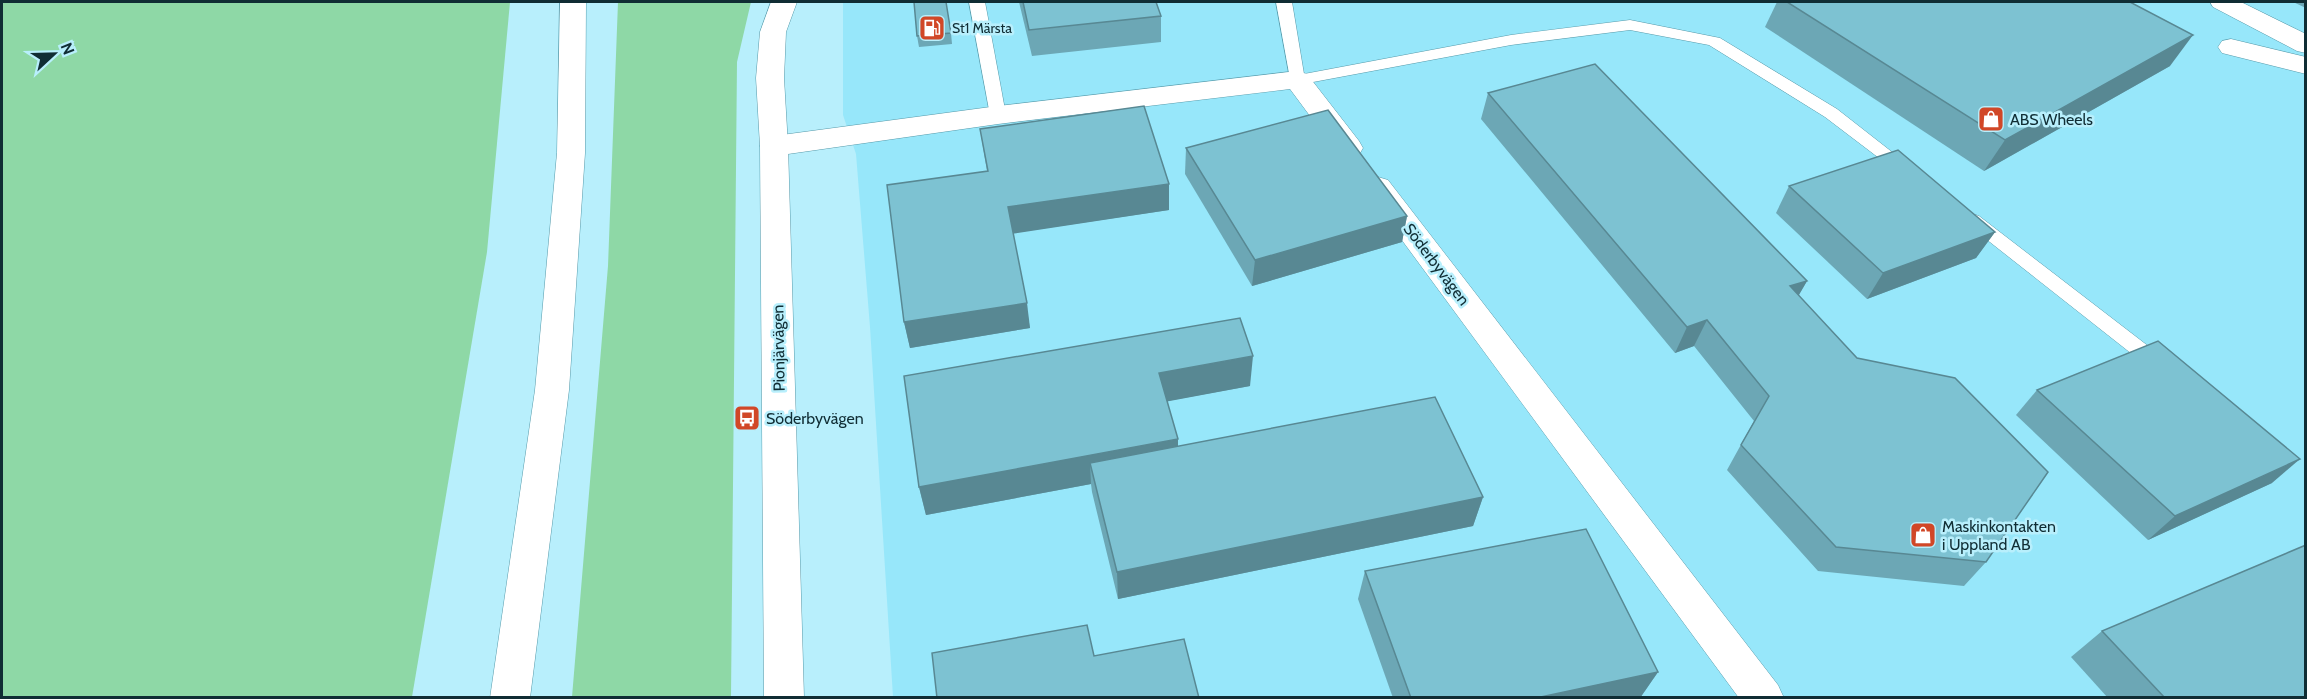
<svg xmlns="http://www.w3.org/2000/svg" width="2307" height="699" font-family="Cabin,sans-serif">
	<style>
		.built { fill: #97e7fa }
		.green { fill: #8ed8a6 }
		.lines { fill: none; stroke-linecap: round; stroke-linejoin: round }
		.lane-casing { stroke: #569aaa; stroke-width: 1 }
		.street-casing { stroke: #569aaa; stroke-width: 1 }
		.secondary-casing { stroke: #569aaa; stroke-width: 1 }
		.lane { fill: #fff; fill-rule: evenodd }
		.street { fill: #fff; fill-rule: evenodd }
		.secondary { fill: #fff; fill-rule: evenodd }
		.wall { fill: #6ca7b5 }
		.shaded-wall { fill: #588893 }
		.building { fill: #7dc2d2; stroke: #588893; stroke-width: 1.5 }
		.labels { text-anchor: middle; stroke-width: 5; stroke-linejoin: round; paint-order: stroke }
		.far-poi-label { font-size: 14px; fill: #102d34; stroke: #b8effc; text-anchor: start }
		.poi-label { font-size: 16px; fill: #102d34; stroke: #b8effc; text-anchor: start }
		.street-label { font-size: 16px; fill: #102d34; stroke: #b8effc }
	</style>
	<rect width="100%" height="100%" fill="#b8effc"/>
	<!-- built -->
	<polygon class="built" points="843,2 2305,2 2305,697 893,697 870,327 856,154 843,115"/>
	<!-- green -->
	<g class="green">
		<polygon points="2,2 510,2 487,252 412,697 2,697"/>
		<polygon points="618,2 751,2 737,62 731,697 572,697 608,266"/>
	</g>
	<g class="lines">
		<defs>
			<g id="lane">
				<polygon points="969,2 985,2 1006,115 1004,119 992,119 990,115"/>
				<polygon points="1276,2 1292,2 1304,74 1511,35 1630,20 1720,38 1837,109 1915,170 1912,174 1900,174 1825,117 1709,45 1630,30 1511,45 1297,85 1291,84"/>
				<polygon points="1973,214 1979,216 2165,359 2168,364 2165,369 2158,372 2151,369 1967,224 1964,220 1967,216"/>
			</g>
			<g id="street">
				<polygon points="2210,2 2241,2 2306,34 2306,53 2297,51 2213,7"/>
				<polygon points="2231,39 2306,57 2306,74 2222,53 2218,47 2222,41"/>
				<polygon points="1297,71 1307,74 1359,141 1363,148 1359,155 1349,158 1339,155 1290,89 998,124 774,156 764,153 760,146 764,139 774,136 998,106"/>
				<polygon points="1378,177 1388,180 1778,685 1784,698 1739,698 1368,194 1363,187 1368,180"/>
			</g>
			<g id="secondary">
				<polygon points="560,2 586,2 585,153 569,390 530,698 490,698 535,390 557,153"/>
				<polygon points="771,2 797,2 786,32 784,78 788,146 804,698 764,698 760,146 756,78 760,32"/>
			</g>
		</defs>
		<!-- lane casing -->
		<use href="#lane" class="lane-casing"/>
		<!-- street casing -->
		<use href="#street" class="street-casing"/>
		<!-- secondary casing -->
		<use href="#secondary" class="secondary-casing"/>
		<!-- lane -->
		<use href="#lane" class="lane"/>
		<!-- street -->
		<use href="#street" class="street"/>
		<!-- secondary -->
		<use href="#secondary" class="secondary"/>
	</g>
	<!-- wall -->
	<g class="wall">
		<polygon points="1019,2 1156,2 1161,16 1161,42 1032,56"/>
		<polygon points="1777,2 2130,2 2170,66 1984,171 1765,27"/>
		<polygon points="2293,2 2306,2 2306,8"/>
		<polygon points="951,33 952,44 919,47 917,36"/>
		<polygon points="1488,93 1807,281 1798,296 1857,358 1986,562 1964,586 1818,571 1727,470 1754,421 1694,346 1675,353 1481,119"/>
		<polygon points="980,129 1169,184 1169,210 1013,233 1030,328 910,348 904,322 987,171"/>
		<polygon points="1186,148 1407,216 1402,242 1252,286 1185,174"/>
		<polygon points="1789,186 1995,232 1976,258 1867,299 1776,213"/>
		<polygon points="904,376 1250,386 1167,401 1178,446 1483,497 1473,526 1118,599 1092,492 1091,484 926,515 919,487"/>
		<polygon points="2037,390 2272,483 2148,540 2016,415"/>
		<polygon points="1365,571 1658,672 1640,698 1393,698 1358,599"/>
		<polygon points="2102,631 2306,698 2108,698 2071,657"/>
	</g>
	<!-- shaded-wall -->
	<g class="shaded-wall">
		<polygon points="2193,35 2170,66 1984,171 2005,140"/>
		<polygon points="1169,184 1169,210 1011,234 1008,207"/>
		<polygon points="1407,216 1402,242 1252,286 1255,260"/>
		<polygon points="1995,232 1976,258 1867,299 1883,273"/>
		<polygon points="1807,281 1792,307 1790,286"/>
		<polygon points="1027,303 1030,328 910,348 904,322"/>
		<polygon points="1707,320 1694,346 1675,353 1687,327"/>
		<polygon points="1253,356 1250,386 1159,403 1159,373"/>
		<polygon points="1178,439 1178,468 1090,463 1091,484 926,515 919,487"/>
		<polygon points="2300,459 2272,483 2148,540 2175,516"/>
		<polygon points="1483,497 1473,526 1118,599 1117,572"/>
		<polygon points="1658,672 1640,698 1536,698"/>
	</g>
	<!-- building -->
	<g class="building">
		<polygon points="914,2 946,2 951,33 917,36"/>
		<polygon points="1023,2 1156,2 1161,16 1029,30"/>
		<polygon points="1787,2 2130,2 2193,35 2005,140"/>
		<polygon points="1595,64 1807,281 1790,286 1857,358 1955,378 2048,472 1986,562 1836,547 1741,445 1769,396 1707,320 1687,327 1488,93"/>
		<polygon points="1144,106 1169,184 1008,207 1027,303 904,322 887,185 988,171 980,129"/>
		<polygon points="1328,110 1407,216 1255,260 1186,148"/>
		<polygon points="1898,150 1995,232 1883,273 1789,186"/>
		<polygon points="1240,318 1253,356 1159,373 1178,439 919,487 904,376"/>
		<polygon points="2158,341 2300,459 2175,516 2037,390"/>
		<polygon points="1435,397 1483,497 1117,572 1090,463"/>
		<polygon points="1586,529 1658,672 1536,698 1411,698 1365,571"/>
		<polygon points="2306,545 2306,698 2165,698 2102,631"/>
		<polygon points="1087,625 1094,656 1184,639 1199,698 937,698 932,653"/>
	</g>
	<!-- icons -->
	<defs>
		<symbol id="fuel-square" viewBox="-11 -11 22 22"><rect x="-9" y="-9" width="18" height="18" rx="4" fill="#d14727" stroke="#b8effc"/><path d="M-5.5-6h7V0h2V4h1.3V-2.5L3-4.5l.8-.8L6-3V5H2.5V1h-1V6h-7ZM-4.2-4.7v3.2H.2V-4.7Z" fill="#fff"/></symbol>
		<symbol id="shop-square" viewBox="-11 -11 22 22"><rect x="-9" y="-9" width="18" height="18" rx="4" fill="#d14727" stroke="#b8effc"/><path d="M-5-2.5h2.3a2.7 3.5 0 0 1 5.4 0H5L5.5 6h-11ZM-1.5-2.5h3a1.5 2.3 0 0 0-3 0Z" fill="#fff"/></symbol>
		<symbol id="bus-square" viewBox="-11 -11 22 22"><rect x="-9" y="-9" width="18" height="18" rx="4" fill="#d14727" stroke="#b8effc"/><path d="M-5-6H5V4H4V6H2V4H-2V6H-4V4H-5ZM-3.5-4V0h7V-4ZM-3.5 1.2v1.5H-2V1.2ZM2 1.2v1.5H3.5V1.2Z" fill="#fff"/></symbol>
	</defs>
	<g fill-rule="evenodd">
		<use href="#fuel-square" x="917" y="13" width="30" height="30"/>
		<use href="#shop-square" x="1976" y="104" width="30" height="30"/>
		<use href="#bus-square" x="732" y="403" width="30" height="30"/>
		<use href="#shop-square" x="1908" y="520" width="30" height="30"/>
	</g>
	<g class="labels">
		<!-- far-poi labels -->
		<g class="far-poi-label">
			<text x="952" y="33">St1 Märsta</text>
		</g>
		<!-- poi labels -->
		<g class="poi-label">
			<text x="2010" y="125">ABS Wheels</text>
			<text x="766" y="424">Söderbyvägen</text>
			<text x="1942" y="532">Maskinkontakten<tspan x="1942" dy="18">i Uppland AB</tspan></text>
		</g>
		<!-- street labels -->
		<g class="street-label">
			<text transform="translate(1437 264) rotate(53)" y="6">Söderbyvägen</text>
			<text transform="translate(778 348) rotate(-91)" y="6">Pionjärvägen</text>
		</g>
	</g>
	<!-- border -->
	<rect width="2307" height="699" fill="none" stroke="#102d34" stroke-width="6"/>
	<!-- north arrow -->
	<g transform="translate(54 54) rotate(68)" stroke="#b8effc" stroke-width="4.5" paint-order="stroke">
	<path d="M0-4.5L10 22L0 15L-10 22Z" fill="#102d34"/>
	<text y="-9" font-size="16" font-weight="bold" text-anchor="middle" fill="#102d34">N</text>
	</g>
</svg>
